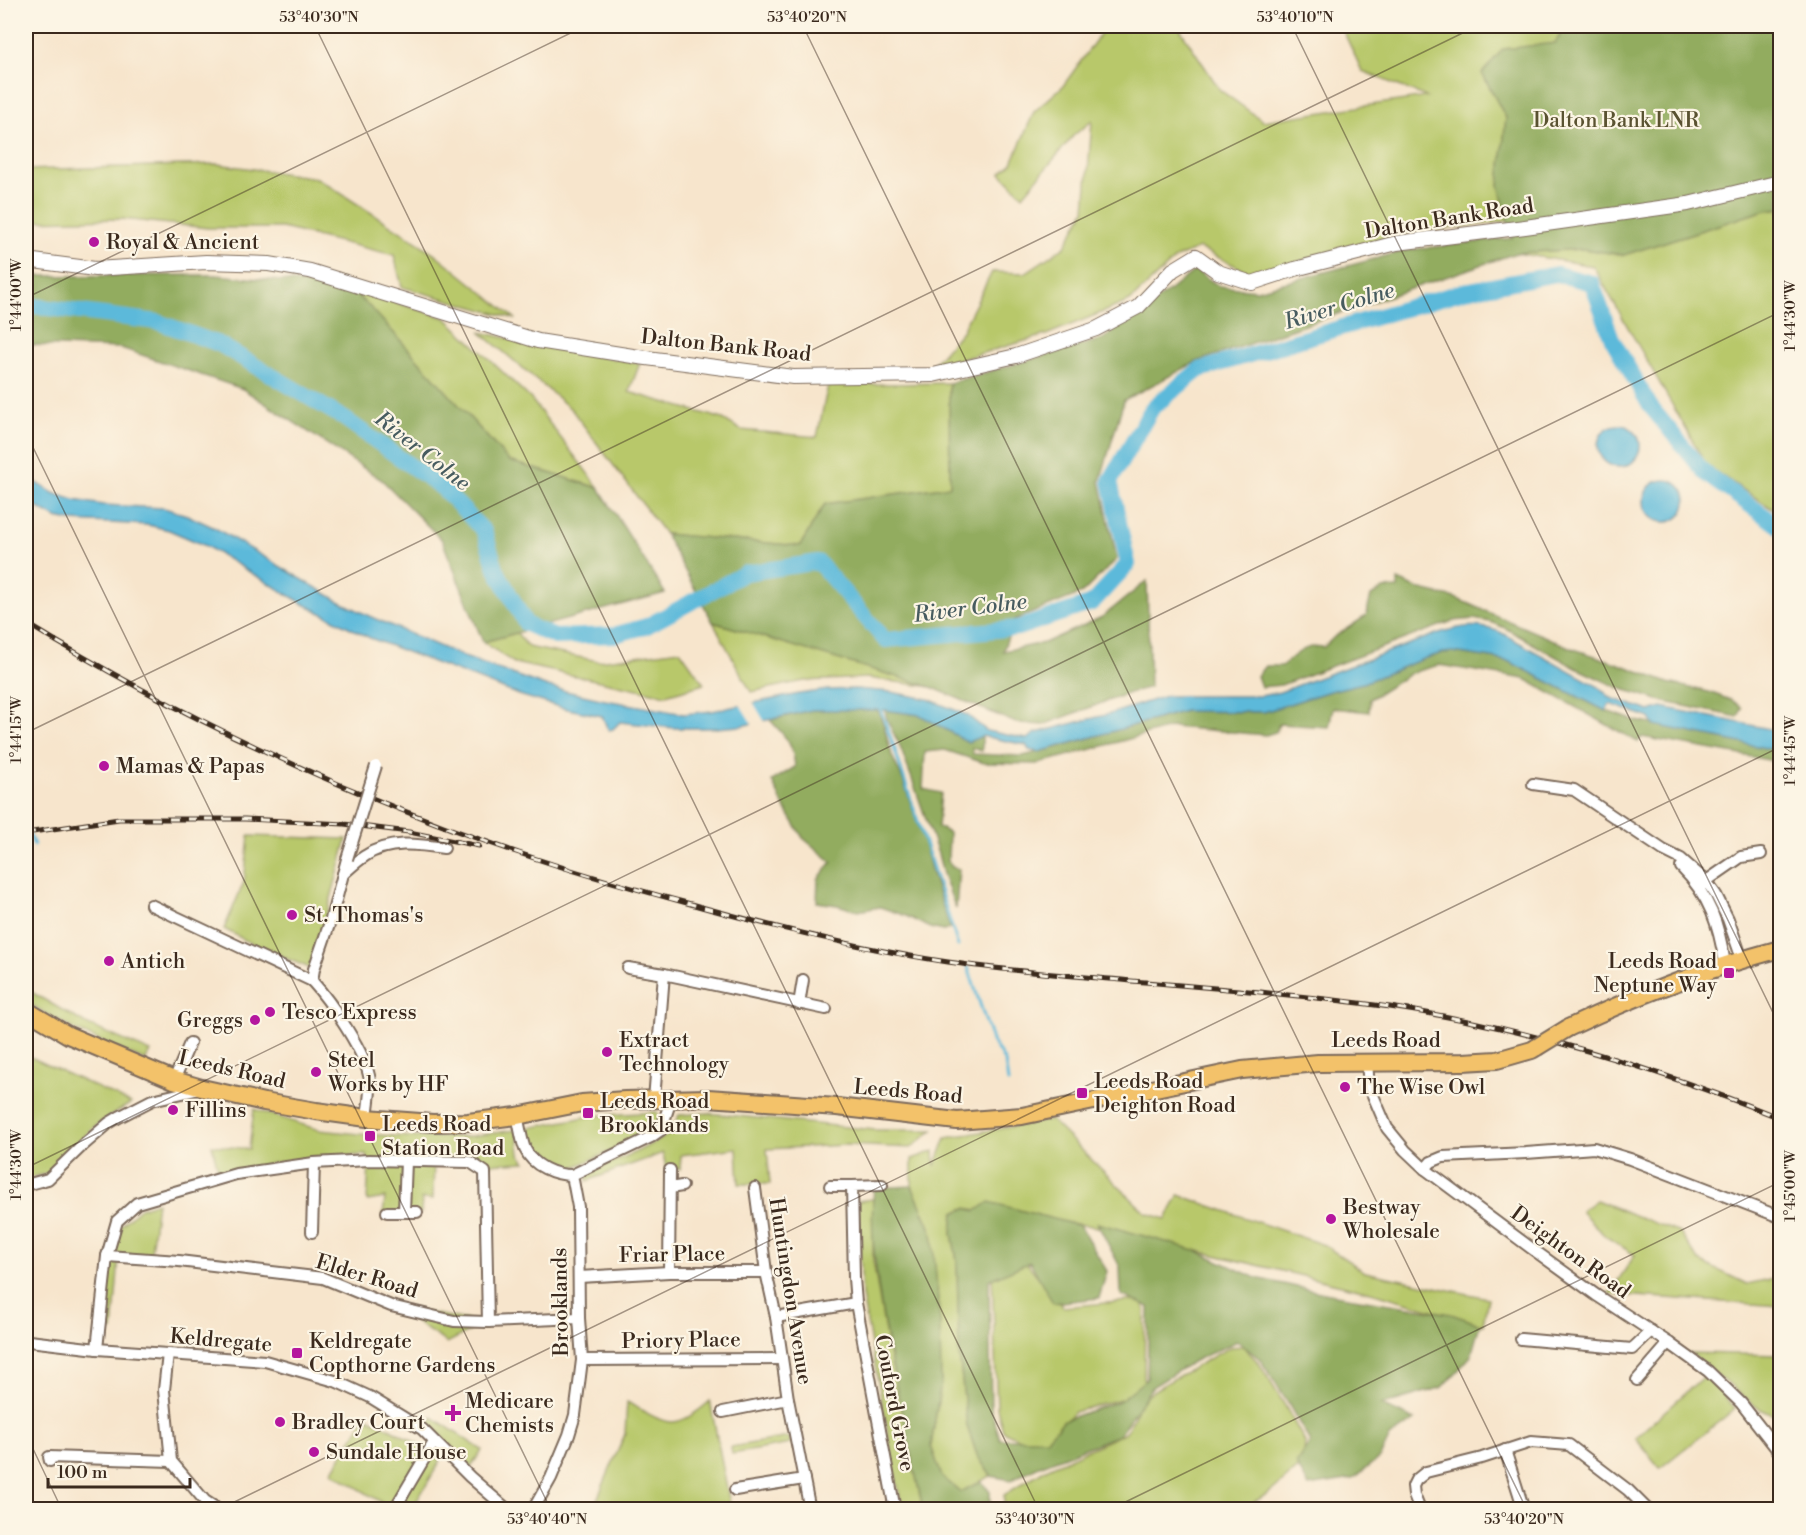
<svg xmlns="http://www.w3.org/2000/svg" width="1806" height="1535" font-family="'Libre Bodoni',serif">
	<style>
		.green { fill: #b8c86b; stroke: #7a7944; stroke-width: 1.5 }
		.forest { fill: #92ac5f; stroke: #666b3e; stroke-width: 1.5 }
		.water { fill: #5cb9da; stroke: #4c727c; stroke-width: 1.5 }
		.pier { fill: #f7e5cc }
		.lines { fill: none; stroke-linecap: round; stroke-linejoin: round }
		.stream { stroke: #5cb9da; stroke-width: 3 }
		.river { stroke: #5cb9da; stroke-width: 16 }
		.minor-casing { stroke: #7d6b5b; stroke-width: 14 }
		.tertiary-casing { stroke: #7d6b5b; stroke-width: 16 }
		.primary-casing { stroke: #7d6b5b; stroke-width: 20 }
		.minor { stroke: #fff; stroke-width: 10 }
		.tertiary { stroke: #fff; stroke-width: 14 }
		.primary { stroke: #f3c26a; stroke-width: 16 }
		.rail-casing { stroke: #3b2a1e; stroke-width: 5 }
		.rail { stroke: #fcf5e5; stroke-width: 3; stroke-dasharray: 9; stroke-linecap: butt }
		.minor-bridge-casing { stroke: #7d6b5b; stroke-width: 14; stroke-linecap: butt }
		.primary-bridge-casing { stroke: #7d6b5b; stroke-width: 20; stroke-linecap: butt }
		.minor-bridge { stroke: #fff; stroke-width: 10 }
		.primary-bridge { stroke: #f3c26a; stroke-width: 16 }
		.ticks { fill: none; stroke: #3b2a1e; stroke-width: 1.5; stroke-opacity: 0.45 }
		.poi-dot { fill: #b5179e; stroke: #fcf5e5; stroke-width: 2 }
		.labels { text-anchor: middle; stroke-width: 4.5; stroke-linejoin: round; paint-order: stroke }
		.park-label { font-size: 21px; fill: #5a5231; stroke: #fcf5e5 }
		.street-label { font-size: 21px; fill: #3b2a1e; stroke: #fcf5e5 }
		.poi-label { font-size: 21px; fill: #3b2a1e; stroke: #fcf5e5; text-anchor: start }
		.water-label { font-size: 22px; font-style: italic; fill: #475c60; stroke: #fcf5e5 }
		.neatline { fill: none; stroke: #3b2a1e; stroke-width: 2 }
		.ticks-label { font-size: 15px; text-anchor: middle; fill: #3b2a1e }
	</style>
	<rect width="100%" height="100%" fill="#fcf5e5"/>
	<filter id="ink" filterUnits="userSpaceOnUse"><feTurbulence type="fractalNoise" baseFrequency=".0167" numOctaves="2"/><feDisplacementMap in="SourceGraphic" scale="12" xChannelSelector="R" yChannelSelector="G"/><feConvolveMatrix kernelMatrix="1 2 1 2 8 2 1 2 1" color-interpolation-filters="sRGB"/></filter>
	<filter id="wash" filterUnits="userSpaceOnUse"><feTurbulence type="fractalNoise" baseFrequency=".008" numOctaves="4" result="noise"/><feDisplacementMap in="SourceGraphic" scale="24" xChannelSelector="R" yChannelSelector="G"/><feGaussianBlur stdDeviation="1.35" result="paint"/><feColorMatrix in="noise" values="0 0 0 0 0 0 0 0 0 0 0 0 0 0 0 0 0 1.4 0 .05"/><feComposite in="paint" operator="in"/></filter>
	<g filter="url(#wash)">
		<rect width="100%" height="100%" fill="#f7e5cc"/>
		<!-- green -->
		<g class="green">
			<polygon points="1106,26 1178,26 1220,90 1263,121 1426,97 1362,71 1341,26 1780,26 1523,140 1482,73 1506,118 1499,185 1508,221 1396,235 1252,274 1199,248 1176,258 1130,301 1046,335 930,368 962,331 992,272 1025,273 1065,246 1085,210 1092,121 1074,135 1023,196 1001,173 1012,163 1034,112 1063,86"/>
			<polygon points="217,164 317,178 434,253 516,319 402,287 394,255 282,228 208,228 122,219 26,221 26,170"/>
			<polygon points="1780,208 1780,514 1707,466 1593,266 1516,253 1583,249 1624,255 1762,211"/>
			<polygon points="348,288 446,318 531,399 599,488 509,461 373,310"/>
			<polygon points="480,332 565,351 640,363 629,392 723,419 741,430 817,437 828,385 949,383 950,486 825,504 800,546 665,534 572,410"/>
			<polygon points="713,622 931,687 868,678 804,681 751,692"/>
			<polygon points="517,633 528,647 598,661 680,650 704,684 666,695 514,663 483,642"/>
			<polygon points="249,836 347,839 312,969 256,946 224,929 244,882"/>
			<polygon points="26,989 86,1024 151,1052 145,1061 75,1030 26,1002"/>
			<polygon points="26,1055 131,1103 95,1126 48,1173 26,1179"/>
			<polygon points="254,1109 319,1130 360,1134 414,1137 465,1137 515,1130 518,1134 520,1154 526,1162 484,1164 466,1157 434,1157 433,1199 422,1199 421,1213 383,1215 385,1198 367,1201 369,1164 367,1155 315,1157 273,1163 219,1174 212,1145 249,1149"/>
			<path d="M657,1112C662,1124 656,1128 648,1135L570,1169C558,1168 536,1160 531,1148C528,1142 529,1134 528,1128L591,1116Z"/>
			<polygon points="707,1113 875,1130 933,1130 911,1148 846,1145 767,1149 770,1184 739,1184 737,1148 681,1155 680,1169 666,1169 663,1153 587,1181 587,1173 638,1151 670,1134 679,1115"/>
			<polygon points="1051,1120 1146,1213 1166,1219 1179,1195 1324,1245 1365,1272 1488,1298 1483,1325 1375,1293 1092,1226 965,1208 954,1213 952,1233 957,1261 959,1352 967,1426 977,1455 991,1476 961,1492 942,1477 931,1446 941,1382 932,1232 912,1186 912,1159 934,1151 935,1166 946,1138"/>
			<polygon points="873,1199 873,1260 887,1344 923,1509 902,1509 862,1296 858,1201"/>
			<polygon points="1596,1200 1680,1233 1699,1261 1747,1284 1780,1277 1780,1306 1609,1294 1635,1255 1605,1236 1581,1211"/>
			<polygon points="157,1202 150,1260 119,1259 113,1330 103,1331 116,1230 140,1208"/>
			<polygon points="1025,1261 1063,1307 1140,1300 1145,1309 1144,1385 1128,1397 1074,1412 1047,1442 1025,1442 1003,1431 997,1408 992,1275"/>
			<polygon points="391,1306 485,1323 447,1343"/>
			<polygon points="1243,1346 1259,1363 1284,1404 1305,1442 1303,1464 1273,1490 1244,1509 1004,1510 1004,1495 1046,1469 1125,1433 1134,1418 1139,1402 1156,1389 1230,1347"/>
			<polygon points="1690,1353 1780,1355 1780,1418 1758,1408"/>
			<polygon points="1704,1376 1721,1392 1735,1409 1660,1468 1635,1438"/>
			<path d="M710,1401L731,1509H593L625,1434L627,1402C666,1423 673,1434 710,1401Z"/>
			<polygon points="366,1416 415,1442 441,1460 412,1509 376,1509 381,1502 332,1472"/>
			<polygon points="432,1417 482,1450 469,1470 426,1429"/>
			<polygon points="789,1437 791,1444 732,1454 731,1447"/>
		</g>
		<!-- forest -->
		<g class="forest">
			<polygon points="1566,26 1780,26 1780,208 1762,211 1624,255 1583,249 1516,253 1196,362 1124,400 1100,481 1117,559 1082,593 1014,620 1003,651 1044,643 1102,617 1147,581 1150,687 1129,693 1043,725 1016,723 931,687 713,622 665,534 800,546 825,504 950,486 949,383 1103,339 1169,291 1195,270 1219,286 1257,290 1408,250 1512,238 1499,185 1506,118 1482,73 1503,49 1555,43"/>
			<polygon points="216,275 348,287 373,310 509,461 599,488 665,593 483,642 442,540 382,480 243,389 121,348 28,345 26,341 26,276"/>
			<path d="M1398,580L1421,590L1455,598L1574,649L1625,666L1668,683L1709,692L1733,701L1742,708L1738,717L1665,702L1619,688L1576,668L1505,628L1490,622L1474,619L1453,621L1281,685L1261,687L1257,676L1265,666H1282C1296,654 1305,644 1324,647L1334,637L1366,616L1371,596L1383,589L1398,588Z"/>
			<polygon points="1453,652 1492,658 1510,662 1606,711 1637,721 1780,751 1780,762 1642,737 1638,742 1525,679 1439,665 1411,673 1370,699 1369,712 1333,708 1329,727 1279,724 1276,732 1266,735 1173,727 1037,764 984,763 945,750 925,752 923,789 941,793 938,827 949,833 948,860 952,867 959,869 956,909 943,874 938,854 912,779 899,744 887,720 885,710 920,715 968,742 982,736 982,751 972,748 973,754 1023,756 1051,749 1185,711 1264,712 1330,691 1363,683 1423,659 1443,653"/>
			<path d="M862,709L878,710L884,726L892,756L903,780L925,845L932,873L950,928L944,931L930,928L906,916L880,907L858,911L837,905L817,902L818,879L832,862L803,838L782,803L772,781L795,767C793,743 786,737 770,720L812,710Z"/>
			<path d="M912,1186L932,1232L940,1321L941,1382L931,1446L942,1477L961,1492L981,1481L990,1492V1509H923C909,1444 893,1378 882,1311C876,1271 869,1229 874,1188Z"/>
			<polygon points="989,1202 1080,1226 1107,1271 1099,1298 1053,1303 1030,1262 989,1280 991,1409 1000,1439 1047,1439 1064,1420 1119,1401 1147,1379 1149,1307 1121,1295 1120,1267 1097,1223 1195,1250 1256,1278 1329,1294 1451,1314 1480,1324 1471,1356 1443,1387 1381,1405 1415,1420 1390,1437 1380,1457 1353,1479 1309,1486 1296,1464 1310,1442 1286,1400 1260,1359 1237,1341 1194,1361 1152,1387 1119,1435 1037,1467 1011,1480 991,1476 977,1455 967,1426 959,1352 957,1261 952,1233 954,1213 966,1208 976,1211"/>
		</g>
		<!-- water -->
		<g class="water">
			<circle cx="1619" cy="446" r="21"/>
			<path d="M26,476L53,493L74,500L103,505L164,508L187,515L215,528L337,600L369,616L464,657L548,687L605,700L684,714L712,711L799,694L828,690L856,689L891,692L928,699L967,715L987,731L1027,739L1036,733L1113,713L1166,696H1261L1280,692L1439,633C1462,626 1477,623 1500,632L1599,687L1611,698L1650,711L1662,707L1780,731V751L1654,725L1650,718L1610,704L1606,711L1510,662L1492,658L1453,652L1443,653L1423,659L1363,683L1330,691L1264,712L1185,711L1039,752L1029,750L1026,745L982,736L968,742L920,715L885,710H812L741,726L715,728H674L620,722L613,729L609,730C605,726 605,721 602,716L563,708L519,695L370,638L302,603L206,546L169,530L148,525L71,521L56,518L26,501Z"/>
			<circle cx="1665" cy="501" r="21"/>
		</g>
		<!-- pier -->
		<polygon class="pier" points="752,700 766,724 754,727 739,703"/>
		<g class="lines">
			<!-- stream -->
			<g class="stream">
				<polyline points="880,708 895,750 958,946"/>
				<polyline points="26,827 34,845"/>
				<polyline points="968,967 992,1041 1005,1062 1008,1082"/>
			</g>
			<!-- river -->
			<polyline class="river" points="26,305 158,322 219,344 345,419 442,488 484,531 497,571 526,624 555,637 614,635 647,626 745,573 818,562 885,640 1018,628 1092,603 1128,564 1110,481 1153,407 1199,370 1464,291 1557,274 1592,283 1612,339 1650,406 1705,473 1780,527"/>
		</g>
	</g>
	<g filter="url(#ink)">
		<g class="lines">
			<defs>
				<g id="minor">
					<polyline points="1533,784 1574,790 1663,850 1681,859 1706,881 1716,895 1728,919 1742,959"/>
					<path d="M347,859L331,919L314,969L312,981C330,1001 367,1054 370,1081C371,1092 368,1106 367,1118"/>
					<path d="M1681,867C1710,896 1719,925 1725,964"/>
					<path d="M343,874C350,868 357,861 365,856C388,840 418,844 444,848"/>
					<polyline points="1703,885 1702,884 1741,857 1761,854"/>
					<polyline points="151,905 312,981"/>
					<polyline points="628,968 664,974"/>
					<polyline points="799,1004 803,980"/>
					<polyline points="1367,1063 1369,1086 1387,1128 1405,1150 1425,1169 1531,1248 1596,1295 1669,1343 1708,1371 1741,1403 1780,1453"/>
					<polyline points="174,1080 190,1043"/>
					<polyline points="654,1100 664,974 826,1009"/>
					<path d="M517,1116C520,1126 521,1139 525,1149C533,1166 554,1175 572,1175L651,1137L661,1130L671,1100"/>
					<polyline points="1425,1169 1431,1162 1443,1157 1526,1153 1594,1148 1630,1159 1780,1217"/>
					<polyline points="26,1185 48,1179 80,1148 109,1123 119,1117 152,1100 200,1089"/>
					<polyline points="882,1185 852,1186 854,1278 856,1303 895,1510"/>
					<polyline points="830,1186 852,1186"/>
					<polyline points="670,1188 682,1186"/>
					<polyline points="755,1188 766,1272 776,1317 788,1399 810,1510"/>
					<polyline points="387,1212 404,1212 406,1161"/>
					<polyline points="404,1212 417,1212"/>
					<polyline points="312,1232 314,1163"/>
					<polyline points="107,1256 179,1261 323,1278 391,1306 454,1321 488,1322 579,1318"/>
					<polyline points="669,1272 670,1170"/>
					<polyline points="579,1277 669,1272 766,1272"/>
					<polyline points="776,1317 856,1303"/>
					<polyline points="1521,1339 1632,1349 1651,1331"/>
					<polyline points="26,1344 29,1341 97,1349 265,1361 335,1381 370,1397 422,1429 470,1477 508,1510"/>
					<polyline points="97,1349 107,1256 117,1221 137,1203 236,1174 314,1163 369,1160 470,1162 485,1172 488,1322"/>
					<polyline points="168,1354 164,1390 171,1461 205,1501 219,1510"/>
					<polyline points="582,1360 781,1359"/>
					<polyline points="1637,1380 1669,1343"/>
					<polyline points="723,1412 788,1399"/>
					<polyline points="1505,1450 1524,1510"/>
					<polyline points="50,1461 49,1457 171,1461"/>
					<polyline points="735,1490 804,1479"/>
					<polyline points="394,1510 434,1442"/>
					<polyline points="533,1510 551,1478 569,1435 575,1415 579,1384 582,1360 579,1318 578,1207 572,1175"/>
					<polyline points="1420,1510 1414,1495 1413,1486 1416,1480 1426,1472 1482,1458 1531,1442 1569,1445 1628,1490 1648,1510"/>
				</g>
				<polyline id="tertiary" points="26,260 95,269 206,262 269,264 310,271 538,341 639,357 793,377 933,375 1016,356 1096,329 1138,307 1173,270 1196,256 1218,272 1252,283 1295,269 1397,243 1525,227 1688,204 1780,182"/>
				<g id="primary">
					<polyline points="26,1010 68,1035 174,1080 202,1088 264,1102 316,1111 367,1118 433,1123 468,1122 517,1116 582,1103 625,1100 708,1098 837,1107 957,1121 1022,1116 1242,1070 1318,1063 1463,1062 1497,1060 1532,1050 1537,1047"/>
					<path d="M1568,1028C1638,995 1706,969 1780,949"/>
				</g>
			</defs>
			<!-- minor casing -->
			<use href="#minor" class="minor-casing"/>
			<!-- tertiary casing -->
			<use href="#tertiary" class="tertiary-casing"/>
			<!-- primary casing -->
			<use href="#primary" class="primary-casing"/>
			<!-- minor -->
			<use href="#minor" class="minor"/>
			<!-- tertiary -->
			<use href="#tertiary" class="tertiary"/>
			<!-- primary -->
			<use href="#primary" class="primary"/>
			<defs>
				<g id="rail">
					<path d="M26,623C180,717 347,795 519,853C574,872 631,888 687,903C773,927 860,949 948,962C994,969 1040,973 1086,977C1188,986 1289,993 1390,1007C1525,1027 1654,1068 1780,1118"/>
					<polyline points="26,833 119,819 245,819 344,824 409,832 479,846"/>
				</g>
			</defs>
			<!-- rail casing -->
			<use href="#rail" class="rail-casing"/>
			<!-- rail -->
			<use href="#rail" class="rail"/>
			<defs>
				<polyline id="minor-bridge" points="347,859 376,766"/>
				<polyline id="primary-bridge" points="1537,1047 1568,1028"/>
			</defs>
			<!-- minor-bridge casing -->
			<use href="#minor-bridge" class="minor-bridge-casing"/>
			<!-- primary-bridge casing -->
			<use href="#primary-bridge" class="primary-bridge-casing"/>
			<!-- minor-bridge -->
			<use href="#minor-bridge" class="minor-bridge"/>
			<!-- primary-bridge -->
			<use href="#primary-bridge" class="primary-bridge"/>
		</g>
	</g>
	<!-- ticks -->
	<path class="ticks" d="M315,26L1039,1510M803,26L1527,1510M1292,26L1780,1027M26,298L585,26M26,433L551,1510M26,733L1477,26M26,1168L1780,312M26,1434L62,1510M218,1510L1780,747M1109,1510L1780,1182"/>
	<!-- markers -->
	<g class="poi-dot">
		<circle cx="94" cy="242" r="6"/>
		<circle cx="104" cy="766" r="6"/>
		<circle cx="292" cy="915" r="6"/>
		<circle cx="109" cy="961" r="6"/>
		<rect x="1723" y="967" width="12" height="12" rx="3"/>
		<circle cx="270" cy="1012" r="6"/>
		<circle cx="255" cy="1020" r="6"/>
		<circle cx="607" cy="1052" r="6"/>
		<circle cx="316" cy="1072" r="6"/>
		<circle cx="1345" cy="1087" r="6"/>
		<rect x="1076" y="1087" width="12" height="12" rx="3"/>
		<circle cx="173" cy="1110" r="6"/>
		<rect x="582" y="1107" width="12" height="12" rx="3"/>
		<rect x="364" y="1130" width="12" height="12" rx="3"/>
		<circle cx="1331" cy="1219" r="6"/>
		<rect x="291" y="1347" width="12" height="12" rx="3"/>
		<path d="M450 1404h6v6h6v6h-6v6h-6v-6h-6v-6h6z"/>
		<circle cx="280" cy="1422" r="6"/>
		<circle cx="314" cy="1452" r="6"/>
	</g>
	<g class="labels">
		<!-- park labels -->
		<g class="park-label">
			<text x="1616" y="127">Dalton Bank LNR</text>
		</g>
		<!-- street labels -->
		<g class="street-label">
			<text transform="translate(1449 218) rotate(-9)" y="7">Dalton Bank Road</text>
			<text transform="translate(726 345) rotate(6)" y="7">Dalton Bank Road</text>
			<text x="1386" y="1047">Leeds Road</text>
			<text transform="translate(232 1069) rotate(13)" y="7">Leeds Road</text>
			<text transform="translate(908 1091) rotate(5)" y="7">Leeds Road</text>
			<text transform="translate(1571 1252) rotate(36)" y="7">Deighton Road</text>
			<text transform="translate(672 1254) rotate(-1)" y="7">Friar Place</text>
			<text transform="translate(367 1276) rotate(17)" y="7">Elder Road</text>
			<text transform="translate(791 1291) rotate(81)" y="7">Huntingdon Avenue</text>
			<text transform="translate(560 1302) rotate(-91)" y="7">Brooklands</text>
			<text transform="translate(221 1340) rotate(5)" y="7">Keldregate</text>
			<text transform="translate(681 1340) rotate(-1)" y="7">Priory Place</text>
			<text transform="translate(895 1403) rotate(79)" y="7">Couford Grove</text>
		</g>
		<!-- poi labels -->
		<g class="poi-label">
			<text x="106" y="249">Royal &amp; Ancient</text>
			<text x="116" y="773">Mamas &amp; Papas</text>
			<text x="304" y="922">St. Thomas's</text>
			<text x="121" y="968">Antich</text>
			<text x="1717" y="968" text-anchor="end">Leeds Road<tspan x="1717" dy="24">Neptune Way</tspan></text>
			<text x="282" y="1019">Tesco Express</text>
			<text x="243" y="1027" text-anchor="end">Greggs</text>
			<text x="619" y="1047">Extract<tspan x="619" dy="24">Technology</tspan></text>
			<text x="328" y="1067">Steel<tspan x="328" dy="24">Works by HF</tspan></text>
			<text x="1094" y="1088">Leeds Road<tspan x="1094" dy="24">Deighton Road</tspan></text>
			<text x="1357" y="1094">The Wise Owl</text>
			<text x="600" y="1108">Leeds Road<tspan x="600" dy="24">Brooklands</tspan></text>
			<text x="185" y="1117">Fillins</text>
			<text x="382" y="1131">Leeds Road<tspan x="382" dy="24">Station Road</tspan></text>
			<text x="1343" y="1214">Bestway<tspan x="1343" dy="24">Wholesale</tspan></text>
			<text x="309" y="1348">Keldregate<tspan x="309" dy="24">Copthorne Gardens</tspan></text>
			<text x="465" y="1408">Medicare<tspan x="465" dy="24">Chemists</tspan></text>
			<text x="292" y="1429">Bradley Court</text>
			<text x="326" y="1459">Sundale House</text>
		</g>
		<!-- water labels -->
		<g class="water-label">
			<text transform="translate(1339 305) rotate(-17)" y="8">River Colne</text>
			<text transform="translate(423 450) rotate(38)" y="8">River Colne</text>
			<text transform="translate(970 607) rotate(-7)" y="8">River Colne</text>
		</g>
	</g>
	<!-- margin -->
	<rect width="1806" height="1535" fill="none" stroke="#fcf5e5" stroke-width="66"/>
	<!-- scale -->
	<path d="M48 1478v9h142v-9" fill="none" stroke="#3b2a1e" stroke-width="3"/>
	<text x="57" y="1478" font-size="18" fill="#3b2a1e" stroke="#fcf5e5" stroke-width="4.5" paint-order="stroke">100 m</text>
	<rect x="33" y="33" width="1740" height="1469" class="neatline"/>
	<g class="ticks-label">
		<text x="319" y="22">53°40'30"N</text>
		<text x="807" y="22">53°40'20"N</text>
		<text x="1295" y="22">53°40'10"N</text>
		<text transform="translate(16 295) rotate(-90)" y="5">1°44'00"W</text>
		<text transform="translate(1790 316) rotate(-90)" y="5">1°44'30"W</text>
		<text transform="translate(16 730) rotate(-90)" y="5">1°44'15"W</text>
		<text transform="translate(1790 751) rotate(-90)" y="5">1°44'45"W</text>
		<text transform="translate(16 1165) rotate(-90)" y="5">1°44'30"W</text>
		<text transform="translate(1790 1186) rotate(-90)" y="5">1°45'00"W</text>
		<text x="547" y="1524">53°40'40"N</text>
		<text x="1035" y="1524">53°40'30"N</text>
		<text x="1524" y="1524">53°40'20"N</text>
	</g>
</svg>
